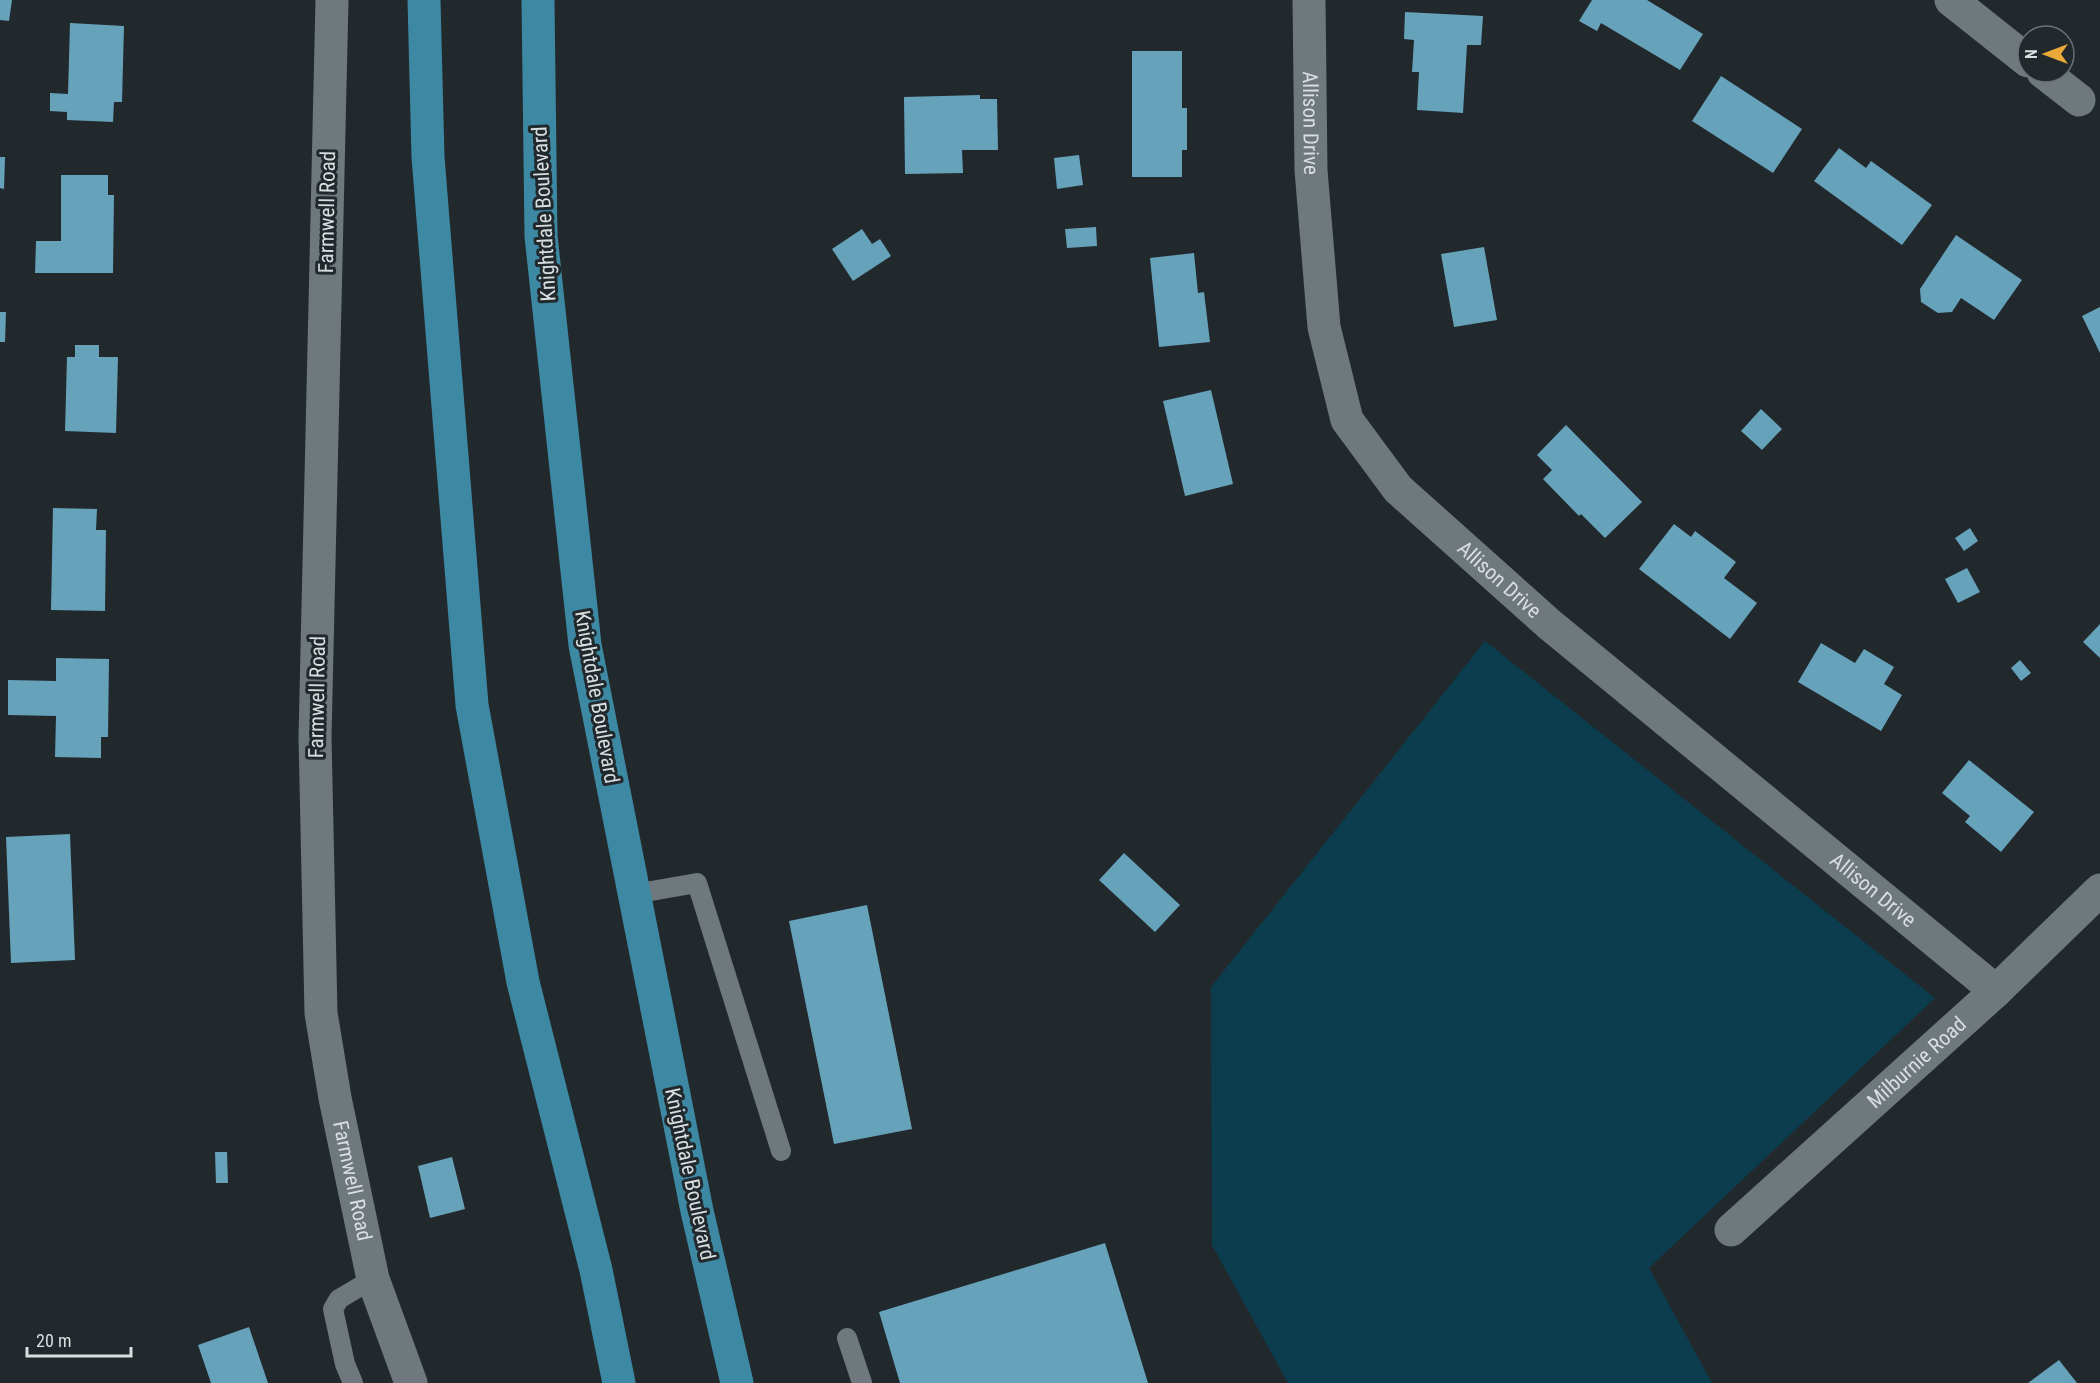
<svg xmlns="http://www.w3.org/2000/svg" width="2100" height="1383" font-family="'Roboto Condensed',sans-serif">
	<style>
		.green { fill: #0c3d4e }
		.building { fill: #67a2bb }
		.lines { fill: none; stroke-linecap: round; stroke-linejoin: round }
		.lane { stroke: #6e787d; stroke-width: 20 }
		.street { stroke: #6e787d; stroke-width: 33 }
		.primary { stroke: #3d88a2; stroke-width: 33 }
		.labels { text-anchor: middle; stroke-width: 6; stroke-linejoin: round; paint-order: stroke }
		.street-label { font-size: 21px; fill: #d9dee1; stroke: #21292d }
	</style>
	<rect width="100%" height="100%" fill="#21292d"/>
	<!-- green -->
	<polygon class="green" points="1485,641 1935,998 1649,1268 1712,1383 1288,1383 1212,1245 1211,987"/>
	<!-- building -->
	<g class="building">
		<polygon points="0,0 12,0 9,21 0,20"/>
		<polygon points="1592,0 1647,0 1703,34 1680,70 1601,23 1597,31 1579,21"/>
		<polygon points="1405,12 1483,16 1481,45 1467,45 1463,113 1417,110 1419,72 1412,72 1414,40 1404,39"/>
		<polygon points="70,23 124,26 122,102 114,102 113,122 67,120 67,112 50,111 50,93 68,94"/>
		<polygon points="1132,51 1182,51 1182,108 1187,108 1187,150 1182,150 1182,177 1132,177"/>
		<polygon points="1721,76 1802,129 1773,173 1692,121"/>
		<polygon points="980,95 980,99 997,99 998,150 962,150 963,173 905,174 904,97"/>
		<polygon points="1839,148 1866,168 1871,161 1932,205 1902,245 1814,181"/>
		<polygon points="1079,155 1083,185 1057,189 1054,158"/>
		<polygon points="0,157 5,157 4,189 0,188"/>
		<polygon points="61,175 108,175 108,195 114,195 113,273 35,273 36,241 61,241"/>
		<polygon points="1096,227 1097,246 1067,248 1065,229"/>
		<polygon points="862,229 872,244 880,239 891,256 853,281 832,249"/>
		<polygon points="1956,235 2022,280 1994,320 1961,298 1952,312 1938,313 1921,302 1920,289"/>
		<polygon points="1484,247 1497,320 1454,327 1441,254"/>
		<polygon points="1194,253 1198,293 1204,292 1210,342 1159,347 1150,258"/>
		<polygon points="2100,307 2100,353 2082,316"/>
		<polygon points="0,312 6,312 5,342 0,342"/>
		<polygon points="75,345 99,345 99,357 118,357 116,433 65,431 67,357 75,357"/>
		<polygon points="1211,390 1233,484 1185,496 1163,401"/>
		<polygon points="1761,409 1782,429 1762,450 1741,431"/>
		<polygon points="1566,425 1642,502 1605,538 1581,514 1579,516 1543,479 1552,470 1537,455"/>
		<polygon points="53,508 97,509 96,530 106,530 105,611 51,610"/>
		<polygon points="1674,524 1691,537 1695,531 1736,562 1724,578 1757,603 1730,639 1639,569"/>
		<polygon points="1970,528 1978,541 1964,551 1955,538"/>
		<polygon points="1967,568 1980,592 1958,603 1945,579"/>
		<polygon points="2100,624 2100,658 2083,642"/>
		<polygon points="1821,643 1855,663 1864,649 1894,667 1884,684 1902,695 1881,731 1798,682"/>
		<polygon points="56,658 109,659 108,737 101,737 101,758 55,757 56,716 8,715 8,680 56,681"/>
		<polygon points="2020,660 2031,673 2021,681 2011,668"/>
		<polygon points="1969,760 2034,812 2001,852 1965,822 1970,816 1942,793"/>
		<polygon points="70,834 75,960 11,963 6,837"/>
		<polygon points="1124,853 1180,905 1155,932 1099,880"/>
		<polygon points="867,905 912,1129 834,1144 789,921"/>
		<polygon points="215,1152 227,1152 228,1183 216,1183"/>
		<polygon points="452,1157 465,1209 430,1218 418,1166"/>
		<polygon points="1105,1243 1148,1383 900,1383 879,1312"/>
		<polygon points="249,1327 268,1383 211,1383 198,1345"/>
		<polygon points="2059,1360 2077,1383 2028,1383"/>
	</g>
	<g class="lines">
		<!-- lane -->
		<g class="lane">
			<polyline points="634,894 697,883 781,1151"/>
			<polyline points="847,1338 862,1383"/>
			<polyline points="353,1383 345,1364 333,1309 339,1299 373,1279"/>
		</g>
		<!-- street -->
		<g class="street">
			<path id="s1" d="M332,0L315,737L321,1013L335,1098L373,1279L411,1383"/>
			<path id="s2" d="M1309,0L1311,170L1324,327L1347,420L1398,489L1549,624L1996,991"/>
			<polyline points="1951,0 2028,61"/>
			<polyline points="2043,72 2079,100"/>
			<path id="s3" d="M1731,1230L1996,991L2100,890"/>
		</g>
		<!-- primary -->
		<g class="primary">
			<polyline points="424,0 428,157 472,705 523,982 596,1270 619,1383"/>
			<polyline points="538,0 541,236 585,645 697,1211 737,1383"/>
		</g>
	</g>
	<g class="labels">
		<!-- street labels -->
		<g class="street-label">
			<text dy="7" stroke="none"><textPath href="#s2" startOffset="123">Allison Drive</textPath></text>
			<text transform="translate(327 212) rotate(-89)" y="7">Farmwell Road</text>
			<text transform="translate(544 214) rotate(-93)" y="7">Knightdale Boulevard</text>
			<text dy="7" stroke="none"><textPath href="#s2" startOffset="645">Allison Drive</textPath></text>
			<text transform="translate(317 697) rotate(-89)" y="7">Farmwell Road</text>
			<text transform="translate(597 697) rotate(80)" y="7">Knightdale Boulevard</text>
			<text dy="7" stroke="none"><textPath href="#s2" startOffset="1131">Allison Drive</textPath></text>
			<text dy="7" stroke="none"><textPath href="#s3" startOffset="250">Milburnie Road</textPath></text>
			<text transform="translate(690 1174) rotate(78)" y="7">Knightdale Boulevard</text>
			<text dy="7" stroke="none"><textPath href="#s1" startOffset="1184">Farmwell Road</textPath></text>
		</g>
	</g>
	<!-- north arrow -->
	<g transform="translate(2046 54) rotate(270)"><circle r="28" fill="#21292d" stroke="#6b7175" stroke-width="1.5"/>
	<path d="M0-4.5L10 22L0 15L-10 22Z" fill="#eba939"/>
	<text y="-9" font-size="16" font-weight="bold" text-anchor="middle" fill="#d9dee1">N</text>
	</g>
	<!-- scale -->
	<path d="M27 1347v9h104v-9" fill="none" stroke="#d9dee1" stroke-width="3"/>
	<text x="36" y="1347" font-size="18" fill="#d9dee1" stroke="#21292d" stroke-width="4.5" paint-order="stroke">20 m</text>
</svg>
